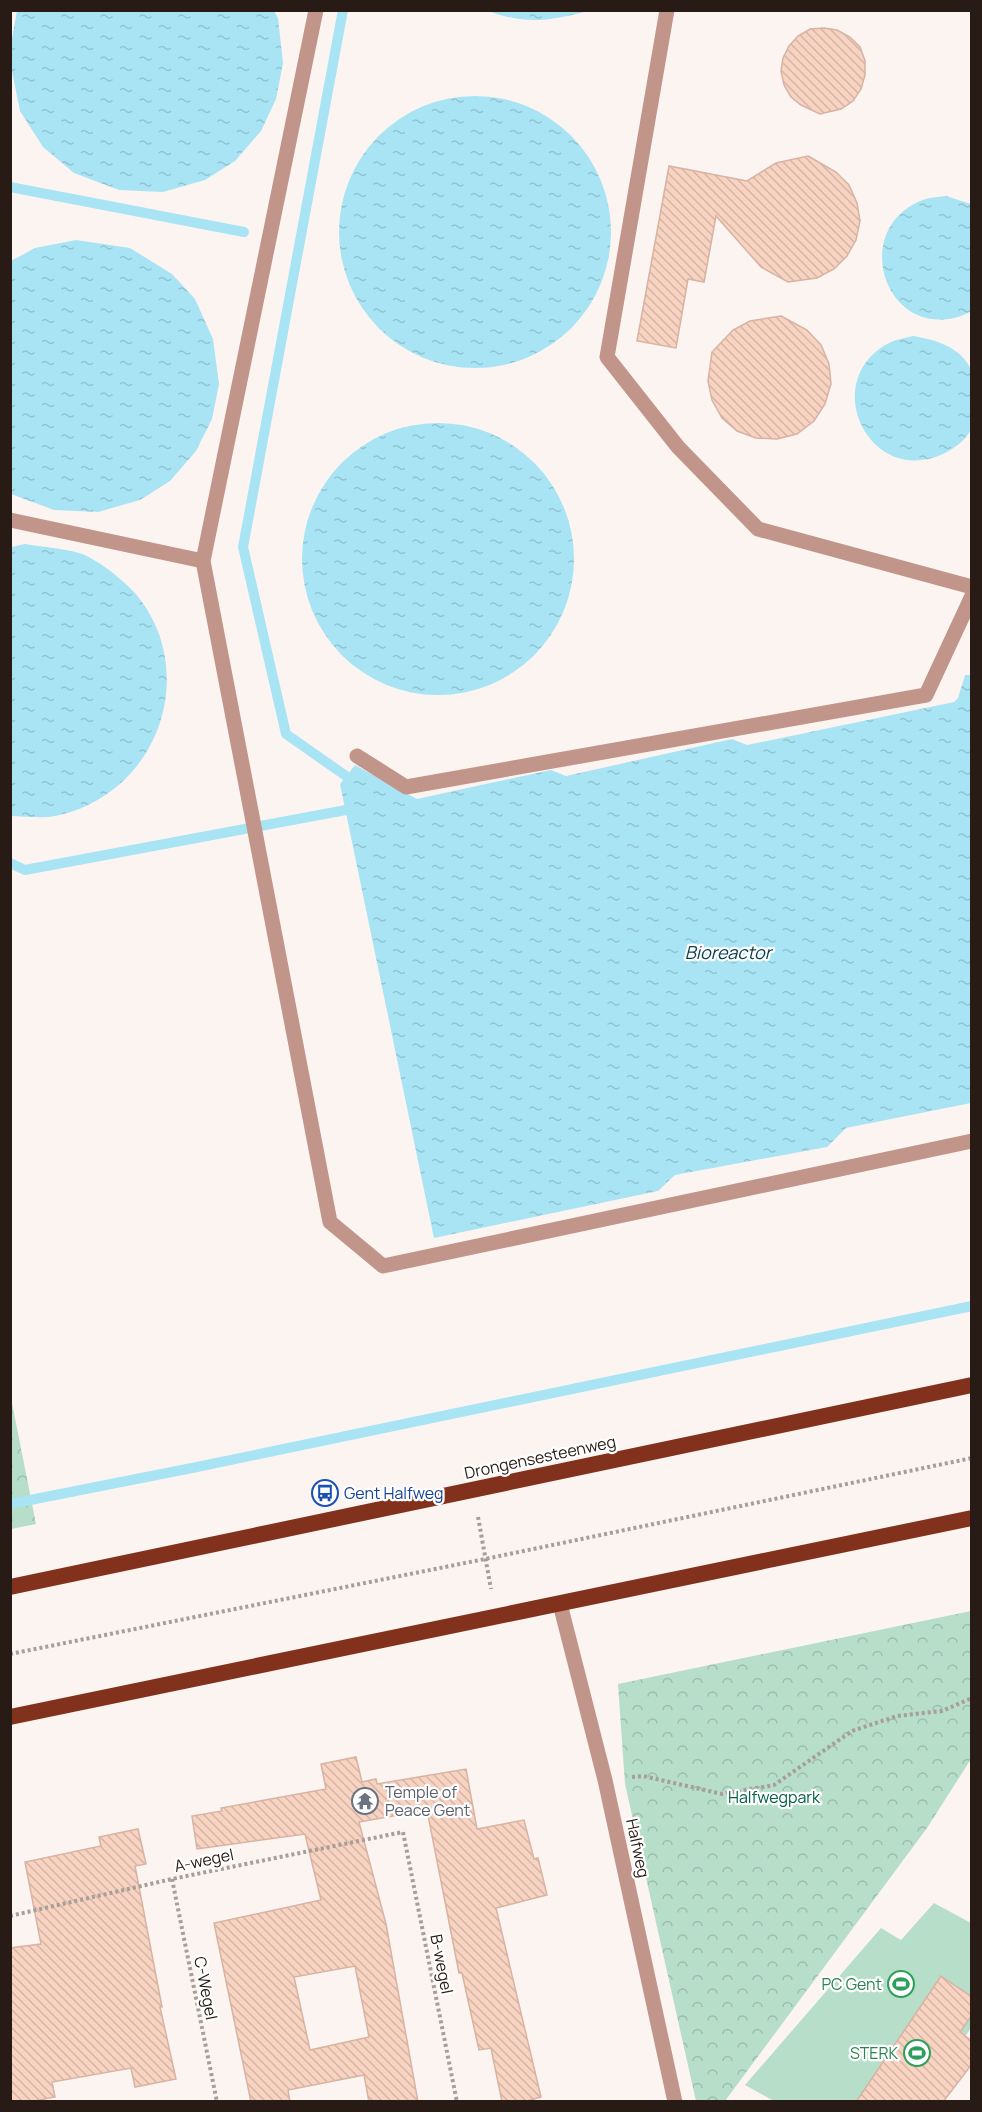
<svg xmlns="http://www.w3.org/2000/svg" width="982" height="2112" font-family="Manrope,sans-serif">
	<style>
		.park { fill: url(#park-crowns) }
		.pitch { fill: #b6dec9 }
		.water { fill: url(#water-ripples) }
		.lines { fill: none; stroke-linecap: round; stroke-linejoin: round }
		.stream { stroke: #a9e4f5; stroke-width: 10 }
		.building { fill: url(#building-back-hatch); stroke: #d7b3a3; stroke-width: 1.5; fill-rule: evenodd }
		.path { stroke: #a79d99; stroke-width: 4; stroke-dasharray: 3 3; stroke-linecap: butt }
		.service { stroke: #c19589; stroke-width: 15 }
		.minor { stroke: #c19589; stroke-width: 15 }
		.trunk { stroke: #81311c; stroke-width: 16 }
		.labels { text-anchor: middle; stroke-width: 4.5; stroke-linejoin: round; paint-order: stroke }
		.street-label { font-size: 16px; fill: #281b15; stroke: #fff }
		.transit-label { font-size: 16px; fill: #164399; stroke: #fff; text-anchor: start }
		.worship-label { font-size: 16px; fill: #5b616d; stroke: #fff; text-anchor: start }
		.park-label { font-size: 16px; fill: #026243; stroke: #fff }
		.leisure-label { font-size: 16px; fill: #27864d; stroke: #fff; text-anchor: end }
		.water-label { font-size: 18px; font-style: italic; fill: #0c414d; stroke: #fff }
	</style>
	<defs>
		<pattern id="park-crowns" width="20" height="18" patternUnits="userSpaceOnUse" patternTransform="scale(1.5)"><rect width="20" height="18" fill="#b6dec9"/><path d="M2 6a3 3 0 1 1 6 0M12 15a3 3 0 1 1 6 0" fill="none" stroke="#9cbeac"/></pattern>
		<pattern id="water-ripples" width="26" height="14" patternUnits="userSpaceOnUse" patternTransform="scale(1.5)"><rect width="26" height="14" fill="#a9e4f5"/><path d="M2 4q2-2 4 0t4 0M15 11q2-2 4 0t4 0" fill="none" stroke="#91c3d1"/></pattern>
		<pattern id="building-back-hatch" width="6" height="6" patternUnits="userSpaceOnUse" patternTransform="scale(1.5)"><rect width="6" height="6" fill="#f8d3c2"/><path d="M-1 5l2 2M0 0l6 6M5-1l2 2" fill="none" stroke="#d5b5a6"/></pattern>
	</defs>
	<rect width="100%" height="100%" fill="#fcf4f1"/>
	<!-- park -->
	<g class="park">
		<polygon points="10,1393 36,1524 11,1529 10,1529"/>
		<polygon points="971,1611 971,1759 927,1828 725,2101 696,2101 625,1784 618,1684"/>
	</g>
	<!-- pitch -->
	<polygon class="pitch" points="934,1903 971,1923 971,2028 920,2101 774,2101 745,2085 881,1928 901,1940"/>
	<!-- water -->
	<g class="water">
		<polygon points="17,11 274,11 278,18 283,63 276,99 261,131 235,161 205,180 163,192 119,190 74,173 43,147 20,111 11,66 11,44"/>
		<path d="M488,11V10L588,11C550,21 526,25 488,11Z"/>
		<circle cx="475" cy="232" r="136"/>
		<path d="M946,196L971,204V311C966,314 960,317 954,318C882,334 851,227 923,200C930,197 939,197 946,196Z"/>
		<polygon points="76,240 130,248 172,274 195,299 213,339 219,384 212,419 196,451 170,481 140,500 98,512 54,510 11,494 11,261 35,248"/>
		<path d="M913,336C937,340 961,347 972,371C972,387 975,410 972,426C969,438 954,449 943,454C868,488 817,378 891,342C898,339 906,338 913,336Z"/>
		<circle cx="438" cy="559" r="136"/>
		<path d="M25,544C42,547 62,548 79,553C96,558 122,579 134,592C193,659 169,765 90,804C79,810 60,816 47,817C35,818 22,816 11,816V547Z"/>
		<polygon points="965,675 971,675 971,1103 846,1128 827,1147 675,1175 658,1191 434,1238 340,784 355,765 417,799 551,770 566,776 732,739 747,745 954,702 958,698"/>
	</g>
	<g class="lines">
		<!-- stream -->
		<g class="stream">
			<polyline points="343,10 243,547 286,734 346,776"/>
			<polyline points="10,187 244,232"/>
			<polyline points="10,863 25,870 346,810"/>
			<polyline points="10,1504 197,1467 972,1306"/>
		</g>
	</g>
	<!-- building -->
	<g class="building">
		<polygon points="824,28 837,30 850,37 860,47 865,61 865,75 861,89 853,101 841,109 820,114 801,105 791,97 784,85 781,71 783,58 789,46 798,36 810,29"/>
		<polygon points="808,156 836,172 849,185 857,203 860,221 856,240 847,256 834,269 817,278 788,282 761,267 716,216 704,282 688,279 676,348 637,341 669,166 747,181 776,163"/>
		<polygon points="781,316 807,330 821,345 829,364 831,384 825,404 814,421 797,434 777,439 756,438 737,431 722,418 712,400 708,381 712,352 733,330 750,321"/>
		<path d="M356,1757L362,1782L376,1779L377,1784L466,1769L477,1829L524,1820L534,1859L538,1858L547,1895L496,1908L541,2097L524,2102H502L491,2048L479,2050L462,1973H459L427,1810L359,1822L386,1924L418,2102H369L364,2075L288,2090L290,2102H251L214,1923L321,1900L305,1834L197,1849L192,1816L222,1811L221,1808L326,1789L321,1764ZM355,1966L369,2037L310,2050L294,1977Z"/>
		<polygon points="138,1829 146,1864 135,1866 162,2007 160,2007 176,2079 135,2087 131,2068 52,2082 55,2097 29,2102 10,2102 10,1948 41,1944 25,1862 101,1846 99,1837"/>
		<polygon points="941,1976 972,1997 972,2015 960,2032 972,2041 972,2064 943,2102 856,2102"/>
	</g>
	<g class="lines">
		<!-- path -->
		<g class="path">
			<polyline points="478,1517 491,1589"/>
			<polyline points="10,1654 485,1559 972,1458"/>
			<polyline points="632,1777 643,1776 722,1794 774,1785 852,1731 897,1716 942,1711 972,1698"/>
			<polyline points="172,1879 217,2102"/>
			<polyline points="10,1916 172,1879 403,1832 457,2102"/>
		</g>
		<!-- service -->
		<g class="service">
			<polyline points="316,10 203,561 330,1222 383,1266 972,1141"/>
			<polyline points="667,10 607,357 678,447 758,529 972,587"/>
			<polyline points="10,520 203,561"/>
			<polyline points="357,756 406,787 926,695 972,596"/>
		</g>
		<!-- minor -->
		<polyline class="minor" points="560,1604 605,1780 675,2102"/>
		<!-- trunk -->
		<g class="trunk">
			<polyline points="10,1587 972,1385"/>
			<polyline points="10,1717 972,1518"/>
		</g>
	</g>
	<!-- icons -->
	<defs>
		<symbol id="bus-ring" viewBox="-11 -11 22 22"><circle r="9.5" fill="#fff" stroke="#1a4fb4" stroke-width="1.5"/><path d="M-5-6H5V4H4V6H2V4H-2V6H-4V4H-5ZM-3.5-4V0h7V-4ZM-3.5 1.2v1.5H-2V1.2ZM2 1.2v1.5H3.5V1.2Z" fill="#1a4fb4"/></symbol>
		<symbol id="temple-ring" viewBox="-11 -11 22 22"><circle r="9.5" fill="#fff" stroke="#6b7280" stroke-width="1.5"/><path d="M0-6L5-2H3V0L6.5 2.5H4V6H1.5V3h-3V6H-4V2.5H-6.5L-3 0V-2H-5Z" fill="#6b7280"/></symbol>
		<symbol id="stadium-ring" viewBox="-11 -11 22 22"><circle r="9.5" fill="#fff" stroke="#2e9e5b" stroke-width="1.5"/><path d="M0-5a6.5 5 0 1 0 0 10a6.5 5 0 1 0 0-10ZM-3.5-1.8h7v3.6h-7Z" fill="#2e9e5b"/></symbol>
	</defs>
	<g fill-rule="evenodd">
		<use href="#bus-ring" x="310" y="1478" width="30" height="30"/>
		<use href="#temple-ring" x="350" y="1786" width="30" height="30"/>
		<use href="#stadium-ring" x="886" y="1969" width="30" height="30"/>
		<use href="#stadium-ring" x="902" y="2038" width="30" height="30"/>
	</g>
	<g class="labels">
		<!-- street labels -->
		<g class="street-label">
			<text transform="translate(540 1457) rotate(-12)" y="6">Drongensesteenweg</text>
			<text transform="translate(638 1848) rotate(78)" y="6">Halfweg</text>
			<text transform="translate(204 1860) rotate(-12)" y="6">A-wegel</text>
			<text transform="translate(442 1964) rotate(79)" y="6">B-wegel</text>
			<text transform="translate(206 1988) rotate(79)" y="6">C-Wegel</text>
		</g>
		<!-- transit labels -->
		<g class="transit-label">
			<text x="344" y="1499">Gent Halfweg</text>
		</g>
		<!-- worship labels -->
		<g class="worship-label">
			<text x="385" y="1798">Temple of<tspan x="385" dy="18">Peace Gent</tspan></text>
		</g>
		<!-- park labels -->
		<g class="park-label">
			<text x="774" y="1803">Halfwegpark</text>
		</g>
		<!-- leisure labels -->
		<g class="leisure-label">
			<text x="882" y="1990">PC Gent</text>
			<text x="898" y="2059">STERK</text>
		</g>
		<!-- water labels -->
		<g class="water-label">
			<text x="728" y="959">Bioreactor</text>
		</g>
	</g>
	<!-- border -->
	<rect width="982" height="2112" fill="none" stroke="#281b15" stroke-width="24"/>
</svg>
